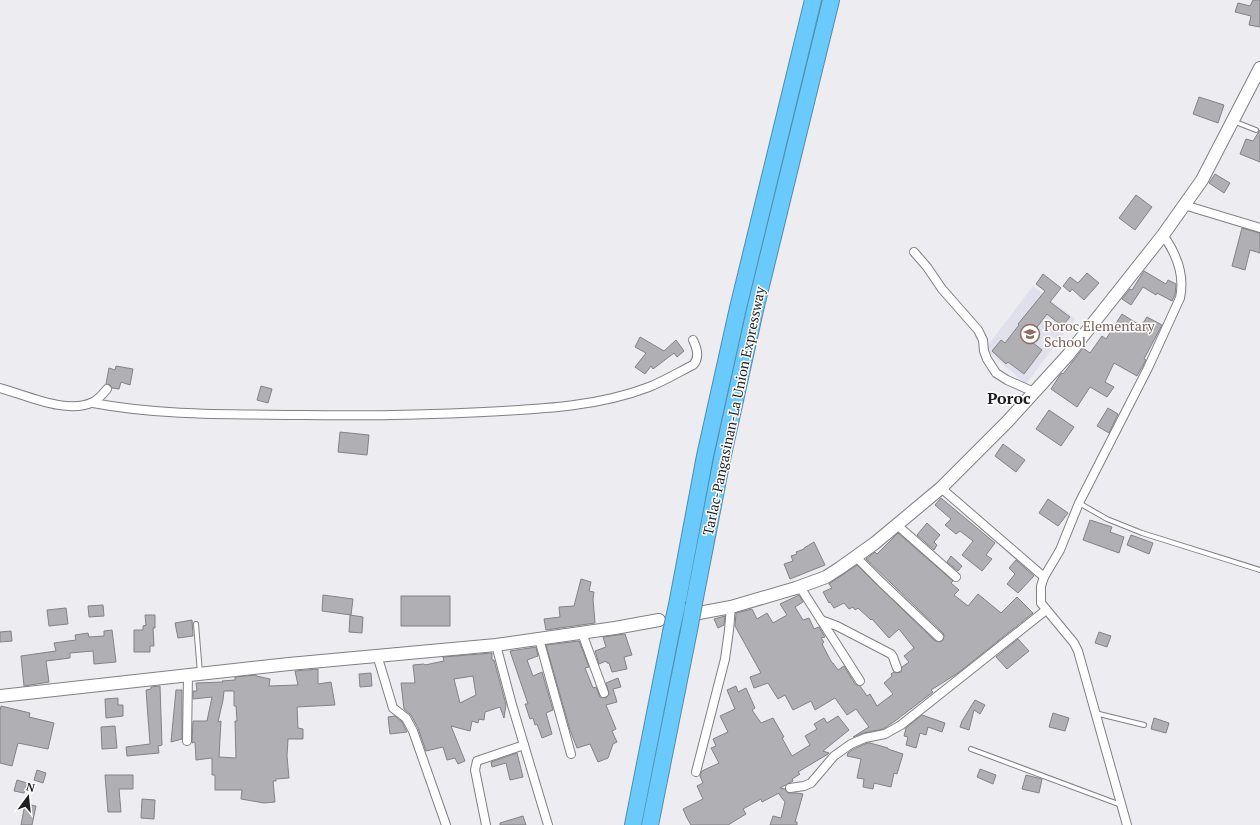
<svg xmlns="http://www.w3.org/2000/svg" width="1260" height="825" font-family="'PT Serif',serif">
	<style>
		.built { fill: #e0e0ec }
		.building { fill: #b0b0b4; stroke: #838387; fill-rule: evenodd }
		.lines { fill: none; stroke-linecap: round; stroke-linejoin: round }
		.lane-casing { stroke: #808084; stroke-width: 6 }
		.street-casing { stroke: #808084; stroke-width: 10 }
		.secondary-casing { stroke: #808084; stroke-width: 14 }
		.highway-casing { stroke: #4f8eae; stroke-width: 18 }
		.lane { stroke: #fff; stroke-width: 4 }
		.street { stroke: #fff; stroke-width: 8 }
		.secondary { stroke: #fff; stroke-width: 12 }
		.highway { stroke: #6acafb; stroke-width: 16 }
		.highway-bridge-casing { stroke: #4f8eae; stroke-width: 18; stroke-linecap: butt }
		.highway-bridge { stroke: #6acafb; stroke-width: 16 }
		.labels { text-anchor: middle; stroke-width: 3; stroke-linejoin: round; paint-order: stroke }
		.education-label { font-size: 14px; fill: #785e54; stroke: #fff; text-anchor: start }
		.street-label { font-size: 14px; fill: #1e1e20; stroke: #fff }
		.quarter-label { font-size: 16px; font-weight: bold; fill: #1e1e20; stroke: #fff }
	</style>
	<rect width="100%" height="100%" fill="#ececf1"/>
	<!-- built -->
	<polygon class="built" points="1033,286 1075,319 1026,384 985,349"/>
	<!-- building -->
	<g class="building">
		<polygon points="1253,0 1260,0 1260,27 1249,25 1251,16 1235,12 1238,3 1250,6"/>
		<polygon points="1199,97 1224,105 1218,123 1193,114"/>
		<polygon points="1260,130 1260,162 1240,154 1246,139 1253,141"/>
		<polygon points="1215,174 1230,183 1224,193 1209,183"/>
		<polygon points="1136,195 1152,207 1135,230 1119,218"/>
		<polygon points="1242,228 1260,233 1260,253 1250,250 1245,270 1232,266"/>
		<polygon points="1144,271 1166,284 1168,280 1176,284 1175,295 1172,301 1157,293 1156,295 1143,287 1131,305 1122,299 1130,289 1132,290"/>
		<polygon points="1087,273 1099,283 1084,300 1072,289 1070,292 1063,286 1070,277 1078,283"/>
		<polygon points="1043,274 1061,288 1050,302 1070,317 1062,326 1047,314 1028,339 1042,350 1024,374 1008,362 1006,364 992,351 1001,340 1005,343 1019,325 1018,324 1045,291 1036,284"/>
		<polygon points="1122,314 1141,326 1147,317 1162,325 1144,359 1146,360 1137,376 1114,363 1105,382 1114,387 1107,397 1090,387 1077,407 1051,389 1060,375 1062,373 1063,374 1083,348 1090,353 1102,336 1106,339"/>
		<polygon points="640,337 664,351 676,340 684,351 677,357 674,353 653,369 651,366 645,374 635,367 646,353 635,347"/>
		<polygon points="116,366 133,369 130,385 121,382 119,389 112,388 110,385 106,384 109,368 115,370"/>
		<polygon points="261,386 272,389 268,403 257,400"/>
		<polygon points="1108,408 1118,414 1109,433 1097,426"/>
		<polygon points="1049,410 1074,427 1061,446 1036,429"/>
		<polygon points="340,432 369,435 367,455 338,452"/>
		<polygon points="1003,444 1025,460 1016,472 995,456"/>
		<polygon points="941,498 995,543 986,555 992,559 982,571 962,555 973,541 960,531 956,534 945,525 951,519 935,505"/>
		<polygon points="1048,499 1068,513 1058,526 1039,513"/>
		<polygon points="1090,520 1112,527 1110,532 1124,537 1119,553 1083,540"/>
		<polygon points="927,523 940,535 934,542 937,545 934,550 917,535"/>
		<polygon points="898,533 953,581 951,583 959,590 954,595 968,606 978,594 1001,613 1017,597 1033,613 958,673 931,690 933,692 895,721 883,729 864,733 853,737 869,727 856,709 847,715 835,698 815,710 811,701 793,710 785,695 778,699 768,683 754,688 750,677 761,673 735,626 736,613 752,609 757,619 767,613 773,623 787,615 780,604 799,595 803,602 795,607 803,620 809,618 814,629 819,627 825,637 821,638 824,642 822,644 832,663 833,663 838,670 844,666 855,684 860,686 867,696 870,694 877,706 893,694 884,683 892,676 891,674 894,672 896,673 901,672 902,667 909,662 904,656 914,648 899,629 889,638 872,619 871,620 858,608 855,610 853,607 849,609 844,603 834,608 830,602 829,603 823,592 832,588 829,584 857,565 935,641 940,642 943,640 944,636 943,633 866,559 875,552 877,554"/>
		<polygon points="1131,535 1153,543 1149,554 1127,545"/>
		<polygon points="814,542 825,565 790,579 784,564 793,561 791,556 797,554 796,552 804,549 804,548"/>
		<polygon points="951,556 962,566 958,571 947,562"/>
		<polygon points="1016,560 1034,576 1018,593 1007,584 1015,574 1009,568"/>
		<polygon points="581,579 591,582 589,591 594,592 593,599 595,623 546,630 544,619 560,617 559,607 574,606"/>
		<polygon points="323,595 353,599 351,615 322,611"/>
		<rect x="401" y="596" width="49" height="30"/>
		<polygon points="103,605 104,616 89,617 88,606"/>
		<polygon points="66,608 68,624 49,626 47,610"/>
		<polygon points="145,615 155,615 155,628 153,628 154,646 150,646 150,652 134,652 134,630 143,630 143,626 146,625"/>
		<polygon points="350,615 363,617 362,633 349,632"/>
		<polygon points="725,616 724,625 718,628 714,619"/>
		<polygon points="192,620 193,636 178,638 175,623"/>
		<polygon points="112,630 116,662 94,664 93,651 70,653 70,658 46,661 49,682 24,686 21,656 56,651 54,643 76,640 75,635 88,633 89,637 104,636 104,631"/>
		<polygon points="11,631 12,641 0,642 0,632"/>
		<polygon points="1099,632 1111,636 1107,647 1095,643"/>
		<polygon points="625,634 632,655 624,657 627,669 612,672 609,663 607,663 606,661 599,664 595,651 606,647 603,637"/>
		<polygon points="1018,639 1029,651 1007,669 996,657"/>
		<polygon points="579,641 589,667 585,668 593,688 596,687 600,697 606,698 609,694 606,683 618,678 621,687 613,689 617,702 606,705 616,729 612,731 617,742 613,744 608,758 598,762 590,744 577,748 570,730 546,645"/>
		<polygon points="536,647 538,656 527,660 533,676 542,672 553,710 546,713 552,734 542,738 537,724 535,725 533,718 530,719 525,704 528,704 510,651"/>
		<path d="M492,653V660H494L506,705L504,718L500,707L485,712L484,720L479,719L478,723L472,721L470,731L451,726L465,761L458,764L455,758L447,760L443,747L426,751L418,728L411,715L404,709L401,683H415L413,665L424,664L425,665L444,661L443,657ZM473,676L476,695L460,703L454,679Z"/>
		<path d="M318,669V684L331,682L335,705L297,707L298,728L303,729V739H288L287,756L289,778L276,779V781H273L275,802L264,803L241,799L242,790H215V775H212V758L196,760L195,742L192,743L193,721H207L212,697L193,699V691H197L196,683L223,682L222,681L235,680V677L256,675V676L270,679L269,686L298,685L295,671ZM224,691H234V706H236L237,721H235L236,758L219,757L221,721L218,722L223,700Z"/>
		<polygon points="371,673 372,686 360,687 359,674"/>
		<polygon points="160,686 162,745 158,746 159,753 127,756 126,747 150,744 146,690 151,689 151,687"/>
		<polygon points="736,686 738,692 746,688 755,708 752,710 761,723 773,718 784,737 782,738 792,756 810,745 805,736 817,729 814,724 824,718 827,723 838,716 849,730 823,751 829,753 828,754 798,772 800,774 792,779 793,781 780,788 785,789 788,793 797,793 803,794 795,822 797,822 797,825 770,825 773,816 781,818 785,802 779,794 779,793 762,802 761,799 743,809 746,814 728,825 691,825 687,818 683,809 703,799 697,786 703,783 700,776 702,771 719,763 711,748 716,746 713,739 728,732 720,716 735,709 727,690"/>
		<polygon points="176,690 182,690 182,739 171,742"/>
		<polygon points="118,698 118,705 123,705 123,716 106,718 105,699"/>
		<polygon points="975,700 985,705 980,714 974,710 969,730 960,727 962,721"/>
		<polygon points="1,706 30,713 29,717 54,723 48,749 18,743 12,766 0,763 0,711"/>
		<polygon points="1053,713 1069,718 1065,731 1049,727"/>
		<polygon points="922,715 945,723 942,732 928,727 926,735 920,733 916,748 906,745 908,737 904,736 906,728"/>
		<polygon points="395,716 402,722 407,732 390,734 388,717"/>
		<polygon points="1154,718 1169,723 1166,733 1151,729"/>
		<polygon points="115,726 117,748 102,749 101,727"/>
		<polygon points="867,743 870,743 888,748 888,749 903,754 897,774 894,773 891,787 874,783 873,789 863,787 864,779 857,778 861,759 847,756 848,753 854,749"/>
		<polygon points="517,753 523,777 510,780 506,763 492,767 491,762"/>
		<polygon points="980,769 996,775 993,784 977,777"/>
		<polygon points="37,770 46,773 43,783 34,780"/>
		<polygon points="105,775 133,775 133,789 119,789 121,812 108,812"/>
		<polygon points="1026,775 1042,779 1039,793 1022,789"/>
		<polygon points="17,780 27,783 24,793 14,791"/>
		<polygon points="142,799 155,800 154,819 141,818"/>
		<polygon points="25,804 36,806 32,825 21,825"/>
		<polygon points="523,816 526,825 500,825 500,823"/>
	</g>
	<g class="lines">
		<defs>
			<g id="lane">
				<polyline points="1233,121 1256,130"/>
				<polyline points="1079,503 1107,519 1142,533 1260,570"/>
				<polyline points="196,624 200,673"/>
				<polyline points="1095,713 1144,725"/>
				<polyline points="971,749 1121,805"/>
			</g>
			<g id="street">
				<polyline points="1184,205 1260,228"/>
				<polyline points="914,252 927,267 942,289 978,330 983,340 984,351 987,359 996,373 1007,380 1034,392"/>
				<path d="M0,388C26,395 68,415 93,402C99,399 103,394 107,389"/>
				<path d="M93,403C162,416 233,414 303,415C363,416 423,415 484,412C539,409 597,407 649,387C664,381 679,372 693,365C700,358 697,348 693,340"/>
				<polyline points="941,488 1044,577"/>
				<polyline points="897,525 956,577"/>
				<polyline points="856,557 881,582 939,637"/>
				<polyline points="800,587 860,681"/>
				<polyline points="821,620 837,626 891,654 893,657 897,668"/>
				<polyline points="582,633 604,693"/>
				<polyline points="539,639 571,754"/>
				<polyline points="496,645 512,705 548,825"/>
				<polyline points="377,655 393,708 406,718 413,731 446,825"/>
				<polyline points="187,741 188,674"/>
				<polyline points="696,772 725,659 729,630 731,607"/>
				<polyline points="790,788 804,786 811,783 834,756 851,744 865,738 885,734 901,725 1046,610"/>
				<polyline points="486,825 475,770 477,761 524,745"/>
				<path d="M1127,825L1078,651L1074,643L1041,603V586L1044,577L1060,550L1079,503L1148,368L1180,298C1185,275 1176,253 1163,235"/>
			</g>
			<g id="secondary">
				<polyline points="699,613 731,607 796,588 826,577 840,568 875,543 941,488 1008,421 1068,355 1163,235 1202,180 1260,68"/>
				<polyline points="0,696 289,664 496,645 615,628 659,620"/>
			</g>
			<g id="highway">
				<polyline points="694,603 722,459 755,310 831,0"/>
				<polyline points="677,605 705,456 738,308 813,0"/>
				<polyline points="633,825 671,632"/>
				<polyline points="650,825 689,630"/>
			</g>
		</defs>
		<!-- lane casing -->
		<use href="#lane" class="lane-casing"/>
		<!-- street casing -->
		<use href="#street" class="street-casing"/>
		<!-- secondary casing -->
		<use href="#secondary" class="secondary-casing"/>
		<!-- highway casing -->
		<use href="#highway" class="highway-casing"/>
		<!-- lane -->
		<use href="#lane" class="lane"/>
		<!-- street -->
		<use href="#street" class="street"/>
		<!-- secondary -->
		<use href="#secondary" class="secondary"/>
		<!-- highway -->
		<use href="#highway" class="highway"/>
		<defs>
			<g id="highway-bridge">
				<polyline points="689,630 694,603"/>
				<polyline points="671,632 677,605"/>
			</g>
		</defs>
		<!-- highway-bridge casing -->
		<use href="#highway-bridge" class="highway-bridge-casing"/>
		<!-- highway-bridge -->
		<use href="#highway-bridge" class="highway-bridge"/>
	</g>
	<!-- icons -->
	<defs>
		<symbol id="school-ring" viewBox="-11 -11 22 22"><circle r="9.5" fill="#fff" stroke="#8d6e63" stroke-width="1.5"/><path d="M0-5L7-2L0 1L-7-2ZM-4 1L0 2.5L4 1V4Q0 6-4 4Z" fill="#8d6e63"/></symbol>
	</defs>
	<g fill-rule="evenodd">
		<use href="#school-ring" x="1019" y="323" width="22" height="22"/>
	</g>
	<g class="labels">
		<!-- education labels -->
		<g class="education-label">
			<text x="1044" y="331">Poroc Elementary<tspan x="1044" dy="16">School</tspan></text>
		</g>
		<!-- street labels -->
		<g class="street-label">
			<text transform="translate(734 411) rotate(-78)" y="5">Tarlac-Pangasinan-La Union Expressway</text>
		</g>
		<!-- quarter labels -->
		<g class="quarter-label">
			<text x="1009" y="404">Poroc</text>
		</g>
	</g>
	<!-- north arrow -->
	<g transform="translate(28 797) rotate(15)" stroke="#ffffff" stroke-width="3" paint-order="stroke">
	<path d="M0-3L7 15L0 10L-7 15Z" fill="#1e1e20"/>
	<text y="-6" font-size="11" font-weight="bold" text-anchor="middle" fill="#1e1e20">N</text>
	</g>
</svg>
